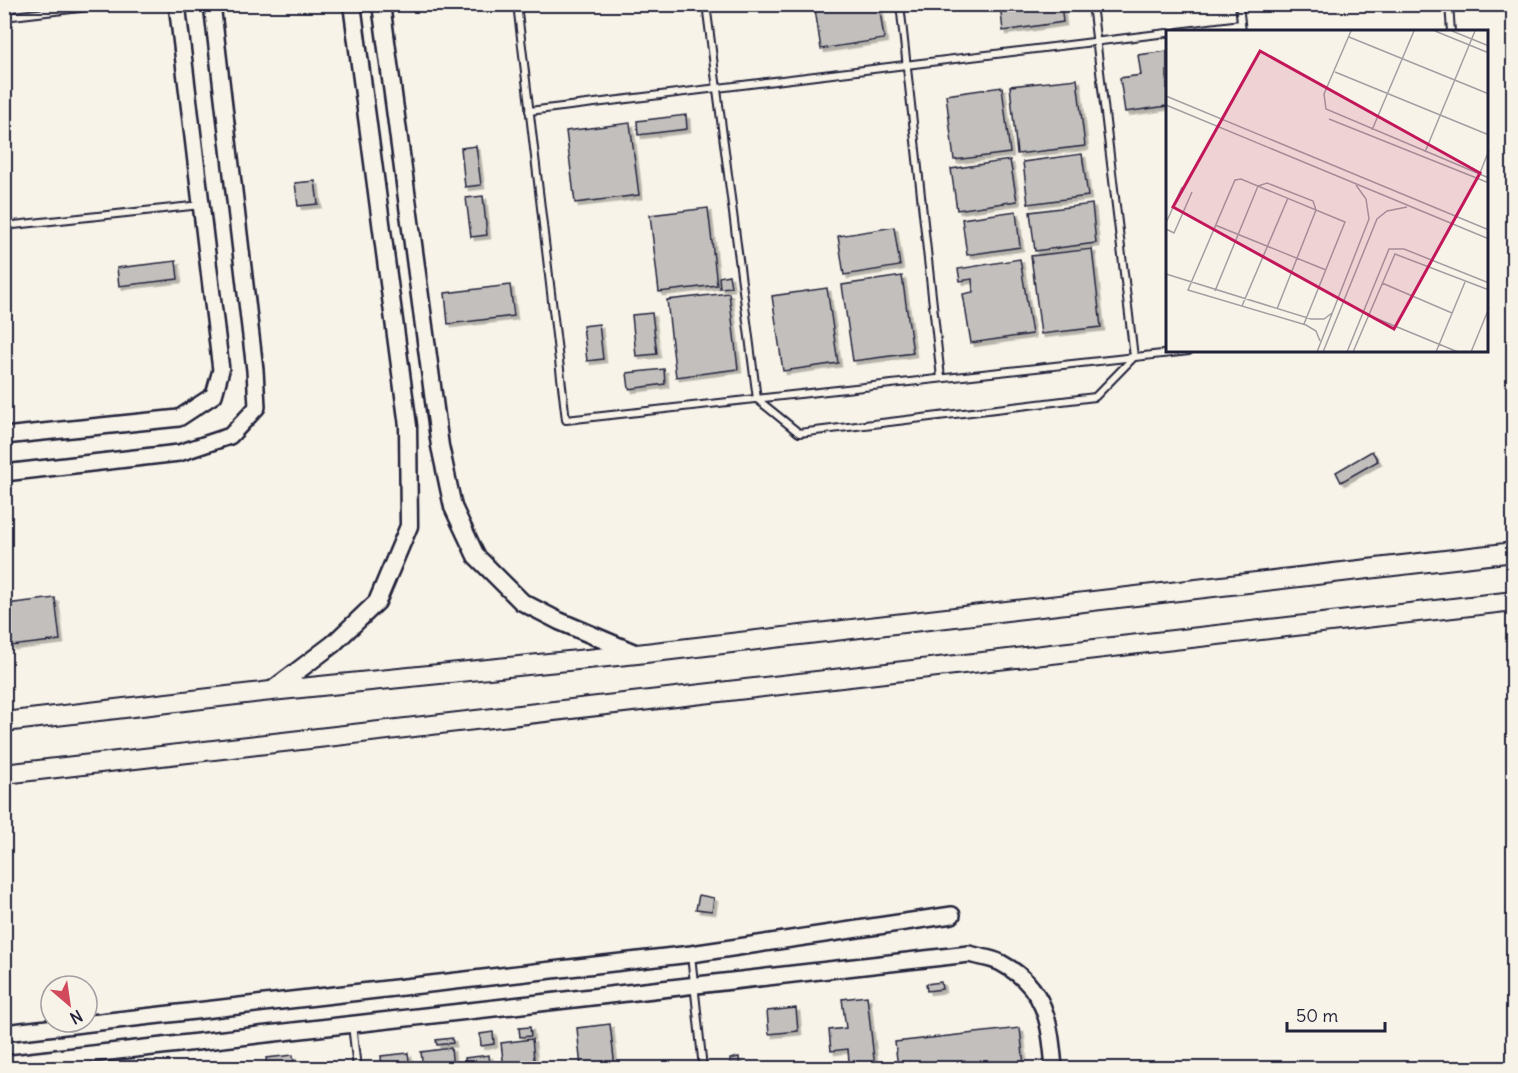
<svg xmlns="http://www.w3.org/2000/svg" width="1518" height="1073" font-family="Delius,sans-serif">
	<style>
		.building { fill: #c2bfbd; stroke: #22223b; stroke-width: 1.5; filter: url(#shadow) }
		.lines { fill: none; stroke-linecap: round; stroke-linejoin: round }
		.service-casing { stroke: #22223b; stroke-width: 10 }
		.tertiary-casing { stroke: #22223b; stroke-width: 20 }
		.secondary-casing { stroke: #22223b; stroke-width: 21 }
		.primary-casing { stroke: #22223b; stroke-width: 22 }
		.service { stroke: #f7f3e8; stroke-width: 6 }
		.tertiary { stroke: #f7f3e8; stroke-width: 15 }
		.secondary { stroke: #f7f3e8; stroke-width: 16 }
		.primary { stroke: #f7f3e8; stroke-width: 18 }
		.inset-road { fill: none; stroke: #a29fa3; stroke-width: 1.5 }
		.view { fill: #c2185b; fill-opacity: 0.15; stroke: #c2185b; stroke-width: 3 }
		.inset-edge { fill: none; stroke: #22223b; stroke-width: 3 }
	</style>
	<defs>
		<filter id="shadow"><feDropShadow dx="3.5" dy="3.5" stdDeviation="0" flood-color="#0004"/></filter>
	</defs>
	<rect width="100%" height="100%" fill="#f7f3e8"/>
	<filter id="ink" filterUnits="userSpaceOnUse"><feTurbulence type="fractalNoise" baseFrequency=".0167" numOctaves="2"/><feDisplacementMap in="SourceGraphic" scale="12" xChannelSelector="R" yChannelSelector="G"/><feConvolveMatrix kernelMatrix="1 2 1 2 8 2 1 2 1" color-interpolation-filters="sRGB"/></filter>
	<g filter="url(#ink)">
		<!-- building -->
		<g class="building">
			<polygon points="846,4 879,4 884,39 821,49 815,9"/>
			<polygon points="1000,4 1061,4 1063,22 1003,31"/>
			<polygon points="1167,51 1167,106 1125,112 1120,78 1141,75 1138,55"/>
			<polygon points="1077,79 1085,146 1017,154 1010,86"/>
			<polygon points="1002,87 1010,153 954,160 946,95"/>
			<polygon points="686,115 687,129 638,135 637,121"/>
			<polygon points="630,123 639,195 575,203 566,131"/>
			<polygon points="476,146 481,185 465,187 461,148"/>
			<polygon points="1082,154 1088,196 1028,204 1023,162"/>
			<polygon points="1010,160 1017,201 957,210 951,169"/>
			<polygon points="315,181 318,204 298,206 295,183"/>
			<polygon points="483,196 487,235 471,237 466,198"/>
			<polygon points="1092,204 1096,243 1035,251 1030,212"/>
			<polygon points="708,208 717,285 659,292 650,215"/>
			<polygon points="1016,211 1020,247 967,255 962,219"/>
			<polygon points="894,227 900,266 844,275 838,236"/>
			<polygon points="1092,249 1101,327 1041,334 1031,256"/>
			<polygon points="1020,259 1032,334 971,343 963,294 973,292 972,279 960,281 958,269"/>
			<polygon points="176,261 178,279 119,286 117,268"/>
			<polygon points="729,275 731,287 720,288 719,277"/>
			<polygon points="902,276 913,353 853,361 842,285"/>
			<polygon points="510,285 514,316 448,324 445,293"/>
			<polygon points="827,288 838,363 783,371 772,296"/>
			<polygon points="729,293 738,369 676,377 667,300"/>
			<polygon points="652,313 657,354 636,356 632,315"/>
			<polygon points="599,324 603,359 587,361 583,326"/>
			<polygon points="664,369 665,384 629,389 627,373"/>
			<polygon points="1372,451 1378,461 1341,482 1336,472"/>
			<polygon points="55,598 60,640 11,646 6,604"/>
			<polygon points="699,895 714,898 712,911 696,909"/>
			<polygon points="941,982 942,989 927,991 926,984"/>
			<polygon points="867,996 875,1068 814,1068 814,1066 849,1062 848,1049 831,1051 829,1030 846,1028 842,999"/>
			<polygon points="796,1008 798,1031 769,1034 767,1011"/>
			<polygon points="610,1024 615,1068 581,1068 577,1028"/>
			<polygon points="530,1027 531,1036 520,1037 519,1028"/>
			<polygon points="1020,1028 1024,1065 997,1068 898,1068 895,1042"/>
			<polygon points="493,1032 494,1044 481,1046 480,1034"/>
			<polygon points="452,1038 453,1043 437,1045 436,1040"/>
			<polygon points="532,1039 535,1068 504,1068 501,1043"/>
			<polygon points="451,1048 453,1068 423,1068 421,1052"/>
			<polygon points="408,1053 410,1068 382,1068 381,1056"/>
			<polygon points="293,1055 294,1066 267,1068 266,1058"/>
			<polygon points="489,1055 490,1068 466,1068 465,1058"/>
			<polygon points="739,1057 740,1068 731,1068 730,1059"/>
			<polygon points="811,1064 812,1068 786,1068 786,1067"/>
		</g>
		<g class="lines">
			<defs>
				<g id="service">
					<polyline points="517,4 566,420 1189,351"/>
					<polyline points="706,4 757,399 799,433 1095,397 1134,357 1092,4"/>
					<polyline points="900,4 941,378"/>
					<polyline points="1239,4 1242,32"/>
					<polyline points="1449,4 1451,32"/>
					<polyline points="4,17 114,4"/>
					<polyline points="1178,32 1241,24"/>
					<polyline points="529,111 1167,33"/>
					<polyline points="4,226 201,205"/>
					<polyline points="691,955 703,1068"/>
					<polyline points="352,1025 357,1068"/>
				</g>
				<g id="tertiary">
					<polyline points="4,436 179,418 214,395 221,370 177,4"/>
					<polyline points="4,473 179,453 230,436 257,407 255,370 212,4"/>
					<polyline points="4,1033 691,954 952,915"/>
					<path d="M4,1064L969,954C979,957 992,958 1001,963C1046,987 1050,1022 1054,1068"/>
				</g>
				<g id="secondary">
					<polyline points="381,4 440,446 453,507 476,556 522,602 559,621 637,654"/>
					<polyline points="271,691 333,644 377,602 409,526 408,426 352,4"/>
				</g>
				<g id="primary">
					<polyline points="4,722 271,691 637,654 1514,552"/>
					<polyline points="4,774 1514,601"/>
				</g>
			</defs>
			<!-- service casing -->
			<use href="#service" class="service-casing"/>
			<!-- tertiary casing -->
			<use href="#tertiary" class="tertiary-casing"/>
			<!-- secondary casing -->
			<use href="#secondary" class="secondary-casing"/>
			<!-- primary casing -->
			<use href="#primary" class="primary-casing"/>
			<!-- service -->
			<use href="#service" class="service"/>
			<!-- tertiary -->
			<use href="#tertiary" class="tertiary"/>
			<!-- secondary -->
			<use href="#secondary" class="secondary"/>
			<!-- primary -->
			<use href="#primary" class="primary"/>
		</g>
	</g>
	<!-- overview -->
	<g transform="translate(1166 30)">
		<rect width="322" height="322" fill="#f7f3e8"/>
		<path class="inset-road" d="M185,1L158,64L160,79L323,148M269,1L323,23M286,1L323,16M183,7L323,64M169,42L323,105M0,66L323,200M0,75L323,209M163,89L323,153M206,100L248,1M259,122L309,1M314,143L323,120M0,193L16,157M49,195L160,240M0,199L8,203L26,162M0,244L145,289H158L166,283M216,253L286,283M49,261L92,156L101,153L147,171L150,180L111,279M76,276L122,168M202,285L292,322M138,294L179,192L75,149L69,150L22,260L140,295L150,301L154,311M151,322L203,189L200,169L190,155M157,322L211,189L221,181L241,177M181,322L223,219H238L323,253M187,322L229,224L323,260M270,322L299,252M305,322L323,278"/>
		<path class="view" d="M94,21L314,143L228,299L7,177Z"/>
		<rect width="322" height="322" class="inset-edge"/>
	</g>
	<!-- margin -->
	<rect width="1518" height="1073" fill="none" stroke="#f7f3e8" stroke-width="24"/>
	<rect x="12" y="12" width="1494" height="1049" fill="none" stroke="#22223b" stroke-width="2" filter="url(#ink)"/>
	<!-- north arrow -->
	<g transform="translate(69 1004) rotate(151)"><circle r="28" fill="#f7f3e8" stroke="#a29fa3" stroke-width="1.5"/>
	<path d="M0-4.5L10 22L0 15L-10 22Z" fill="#d1495b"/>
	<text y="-9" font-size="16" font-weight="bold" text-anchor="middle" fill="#22223b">N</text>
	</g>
	<!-- scale -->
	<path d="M1287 1022v9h98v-9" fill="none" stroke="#22223b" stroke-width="3"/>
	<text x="1296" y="1022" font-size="18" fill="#22223b" stroke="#f7f3e8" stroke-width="4.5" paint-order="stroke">50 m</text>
</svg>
